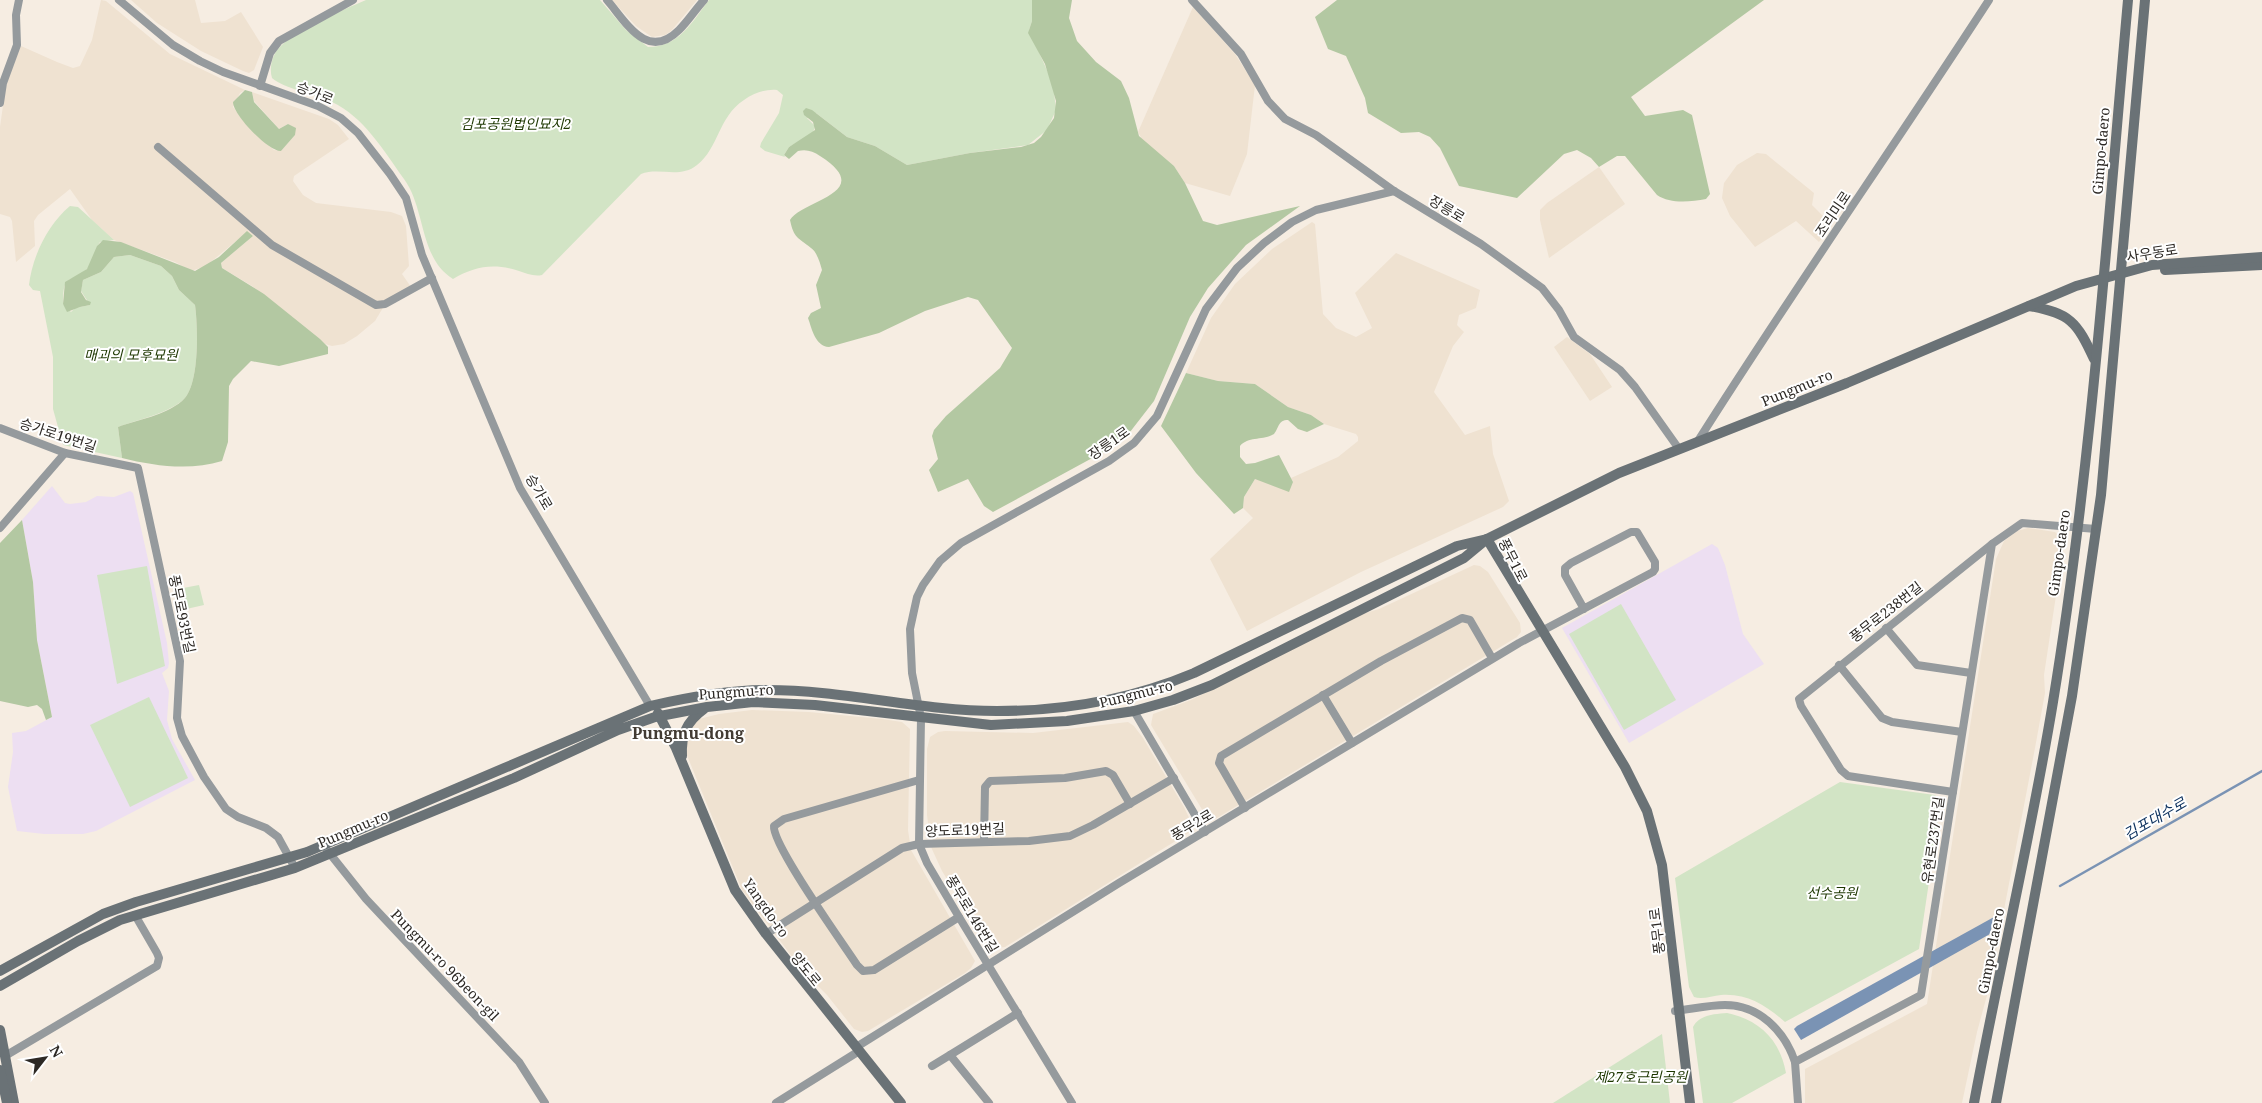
<svg xmlns="http://www.w3.org/2000/svg" width="2262" height="1103" font-family="'Noto Serif','Noto Sans KR',serif">
	<style>
		.built { fill: #efe2d1 }
		.education { fill: #eddff2 }
		.green { fill: #d2e4c5 }
		.forest { fill: #b3c8a2 }
		.water { fill: #7a93b4 }
		.lines { fill: none; stroke-linecap: round; stroke-linejoin: round }
		.stream { stroke: #7a93b4; stroke-width: 2.5 }
		.street { stroke: #959a9d; stroke-width: 8 }
		.secondary { stroke: #6a7276; stroke-width: 10 }
		.labels { text-anchor: middle; stroke-width: 4; stroke-linejoin: round; paint-order: stroke }
		.street-label { font-size: 14px; fill: #2d2925; stroke: #fff }
		.park-label { font-size: 14px; font-style: italic; fill: #1d3700; stroke: #fff }
		.water-label { font-size: 15px; font-style: italic; fill: #103460; stroke: #fff }
		.quarter-label { font-size: 16px; font-weight: bold; fill: #423b33; stroke: #fff }
	</style>
	<rect width="100%" height="100%" fill="#f6ede2"/>
	<!-- built -->
	<g class="built">
		<polygon points="101,0 106,1 170,54 245,90 240,93 233,107 251,130 274,150 281,151 295,135 288,124 279,129 254,101 252,92 329,119 338,125 349,139 294,176 293,181 303,195 316,203 391,212 402,216 406,226 409,266 402,274 411,287 387,301 375,321 357,336 344,344 332,346 325,344 252,286 222,268 221,263 253,236 247,232 206,266 191,271 175,262 114,240 92,220 70,189 38,215 34,221 35,246 16,262 12,221 10,217 0,214 0,127 6,84 21,46 57,62 73,68 80,66 92,40"/>
		<polygon points="131,0 195,0 201,23 225,21 241,12 263,47 254,70 249,73 243,71 201,51 157,23"/>
		<polygon points="612,0 697,0 671,31 665,35 652,37 636,26"/>
		<polygon points="1193,7 1235,54 1255,85 1247,154 1230,196 1185,183 1174,166 1144,143 1138,132"/>
		<polygon points="1757,153 1766,154 1814,193 1812,205 1832,225 1819,242 1796,221 1755,247 1730,216 1722,198 1724,183 1737,165"/>
		<polygon points="1599,167 1625,204 1549,258 1540,220 1540,210 1547,203"/>
		<polygon points="1312,222 1315,224 1323,314 1336,328 1356,337 1372,328 1355,293 1396,253 1480,290 1476,308 1459,315 1457,325 1464,332 1453,346 1434,392 1465,435 1490,426 1493,454 1509,501 1503,507 1361,572 1247,631 1210,559 1253,518 1243,508 1244,497 1255,479 1293,482 1291,478 1338,457 1358,441 1358,437 1356,434 1324,424 1311,415 1288,407 1255,384 1218,381 1186,373 1211,318 1235,284 1272,249"/>
		<polygon points="1567,337 1590,354 1612,387 1590,401 1554,347"/>
		<polygon points="2028,528 2055,532 2061,538 2063,549 2044,675 2045,693 2035,748 1989,988 1977,1032 1962,1103 1805,1103 1805,1069 1927,1004 1996,559 2004,541 2017,531"/>
		<polygon points="1474,565 1480,566 1488,572 1520,623 1521,632 1517,637 1217,818 1212,819 1206,816 1151,725 1153,714 1191,700 1362,614 1379,609"/>
		<polygon points="752,710 809,712 882,719 902,722 910,729 908,830 911,850 975,961 971,968 965,973 868,1031 862,1032 854,1029 827,995 802,970 742,890 686,753 685,743 690,726 699,719 719,714"/>
		<polygon points="1128,722 1134,726 1143,738 1184,807 1192,824 1190,832 1005,947 990,949 942,871 931,847 927,815 927,749 930,737 938,732 945,731 1033,733"/>
	</g>
	<!-- education -->
	<g class="education">
		<polygon points="52,486 65,503 70,504 86,502 97,496 114,497 130,491 133,493 167,643 169,663 168,668 162,673 169,691 167,720 172,739 195,780 96,831 83,834 44,834 17,831 8,787 13,752 12,733 26,731 52,717 37,640 33,582 22,520"/>
		<polygon points="1712,544 1718,548 1725,565 1743,634 1764,664 1629,743 1562,628"/>
	</g>
	<!-- green -->
	<g class="green">
		<path d="M366,0H600L626,30L648,47C679,47 692,22 709,0H1032V21L1029,30L1050,77L1054,92L1056,110L1047,130L1028,145L970,153L907,165L875,146L847,137L816,113L807,118L815,126L813,133L789,147L784,155L785,157L765,151L760,147L761,143L779,113L783,95L777,90C765,89 754,93 744,100C718,117 719,148 697,165C680,179 659,167 641,174L542,275C534,277 526,273 519,271C494,263 475,266 453,279C419,258 426,209 404,179C384,151 364,117 332,102C316,94 284,89 272,78C269,69 272,56 278,49C294,30 343,10 366,0Z"/>
		<path d="M70,206L78,207L114,240L100,242C94,250 94,262 88,268C70,285 63,271 63,304L71,312L75,308L90,305L81,291L83,280L101,272L114,257L130,255L161,266L172,276L179,290L195,305C198,327 200,387 182,401C164,415 139,419 118,427L122,458L63,445L53,409V357L40,291L33,290L29,285C32,257 48,224 70,206Z"/>
		<polygon points="147,566 165,666 117,684 97,575"/>
		<polygon points="199,585 204,605 182,610 178,589"/>
		<polygon points="1621,604 1676,700 1624,730 1569,634"/>
		<polygon points="149,697 188,778 130,807 90,725"/>
		<path d="M1840,782L1935,795L1941,801L1919,949L1785,1022C1767,1006 1747,993 1721,995C1712,996 1702,1000 1694,997L1689,987L1675,878Z"/>
		<path d="M1727,1013C1760,1020 1780,1040 1786,1073L1732,1103H1703L1693,1027C1699,1015 1714,1014 1727,1013Z"/>
		<polygon points="1662,1034 1670,1103 1553,1103"/>
	</g>
	<!-- forest -->
	<g class="forest">
		<path d="M1032,0H1072L1069,18L1077,41L1096,62L1121,81L1129,98L1139,136L1174,166L1185,183L1203,221L1217,225L1300,206L1246,245L1208,288L1190,317L1154,401L1130,432L1107,450L993,512L984,506L968,479L938,492L929,470L938,459L932,436L934,430L946,416L1000,368L1012,348L978,300L968,297L925,311L879,333L829,347C815,346 812,329 808,318L811,313L821,308L816,285L822,270C820,263 817,252 811,248C798,237 794,239 790,220C801,200 878,193 820,156C813,151 806,149 798,151L789,159L784,155L789,147L815,130L813,122L804,115L803,111L806,108L812,110L847,137L875,146L907,165L970,153L1021,147L1034,143L1041,137L1054,118L1056,101L1045,64L1028,33L1032,21Z"/>
		<path d="M1337,0H1764L1631,97L1645,116L1683,110L1692,115L1710,194L1706,199C1690,202 1670,204 1657,195L1625,156H1617L1599,167L1591,158L1577,150L1564,154L1517,198L1459,186L1440,148L1430,137L1419,132L1401,133L1368,113L1365,98L1346,56L1328,49L1315,17Z"/>
		<path d="M245,90L252,92L254,102L279,129L288,124L296,128L295,135L281,151C269,152 233,115 233,102Z"/>
		<path d="M247,231L253,236L221,263L222,268L264,294L320,339L328,347V354L279,366L251,361L233,379L229,386L228,442L222,461C190,471 154,466 122,458L118,427C139,419 164,416 182,401C200,387 198,327 195,305L179,290L172,276L161,266L130,255L114,257L101,272L83,280L81,292L86,300L91,302L90,305L80,307L67,312L63,304L65,282L87,269L97,246L103,240L121,242L195,271L219,257Z"/>
		<path d="M1186,373L1218,381L1255,384L1288,407L1311,415L1324,424L1307,432L1298,429L1288,420C1278,420 1279,428 1274,434C1262,441 1249,436 1240,446V457L1246,464L1255,463L1279,455L1293,482L1289,492L1255,479L1244,497L1243,508L1234,514L1196,473L1161,426Z"/>
		<polygon points="22,520 33,582 37,640 52,717 46,720 42,709 37,705 28,707 0,701 0,543"/>
	</g>
	<!-- water -->
	<polygon class="water" points="1994,917 1990,934 1801,1040 1794,1029 1797,1026"/>
	<g class="lines">
		<!-- stream -->
		<polyline class="stream" points="2060,886 2262,771"/>
		<!-- street -->
		<g class="street">
			<polyline points="119,0 173,45 200,61 223,72 318,106 341,118 358,133 390,174 406,198 422,255 520,488 650,706"/>
			<path d="M607,0C626,22 647,62 679,30C688,21 695,10 704,0"/>
			<polyline points="1192,0 1241,54 1268,101 1285,119 1316,135 1394,191 1481,244 1542,288 1559,310 1574,337 1620,370 1635,387 1679,449"/>
			<polyline points="260,86 270,53 279,41 353,0"/>
			<polyline points="0,103 3,83 17,45 16,15 19,0"/>
			<polyline points="158,147 272,245 376,305 385,304 432,278"/>
			<polyline points="0,428 65,453 138,468 180,661 177,718 182,736 204,777 226,809 238,817 266,828 278,837 295,868"/>
			<path d="M1698,441C1792,292 1893,148 1989,0"/>
			<polyline points="0,528 65,453"/>
			<polyline points="1886,628 1917,665 1971,673"/>
			<polyline points="1839,665 1882,718 1892,722 1962,732"/>
			<polyline points="1323,695 1352,743"/>
			<polyline points="1134,711 1205,832"/>
			<path d="M919,780L784,819L774,826C772,845 842,942 857,965L863,971L874,970L959,917"/>
			<polyline points="1953,792 1848,776 1841,770 1801,706 1799,699 1992,544"/>
			<polyline points="1245,808 1219,763 1221,756 1381,661 1462,618 1470,620 1492,658"/>
			<polyline points="984,842 985,787 990,781 1065,778 1106,771 1113,775 1130,804"/>
			<polyline points="327,850 366,899 519,1062 545,1103"/>
			<polyline points="766,934 902,848 919,844 1029,841 1070,836 1093,825 1174,778"/>
			<path d="M1675,1011C1692,1009 1709,1005 1725,1005C1760,1005 1785,1032 1795,1062"/>
			<polyline points="5,1056 157,966 159,958 157,953 135,915"/>
			<polyline points="932,1066 950,1055"/>
			<polyline points="776,1103 856,1053 858,1046 1119,883 1519,643 1653,572 1655,569 1655,562 1637,532 1631,532 1571,563 1565,568 1565,575 1584,609"/>
			<polyline points="989,1103 950,1055 1018,1013"/>
			<polyline points="1072,1103 959,917 927,863 919,844 921,718 912,673 910,629 917,597 923,585 940,561 961,543 1109,461 1134,443 1157,416 1206,309 1237,268 1264,243 1292,222 1316,210 1394,191"/>
			<polyline points="1798,1103 1795,1062 1921,995 1992,544 2022,523 2096,529"/>
		</g>
		<!-- secondary -->
		<g class="secondary">
			<polyline points="2165,270 2262,265"/>
			<path d="M2029,306C2070,313 2077,322 2094,359"/>
			<polyline points="1487,539 1619,473 1847,383 2076,286 2152,265 2262,257"/>
			<polyline points="1487,539 1625,767 1647,811 1662,865 1690,1103"/>
			<polyline points="658,713 676,748 735,890 766,934 901,1103"/>
			<path d="M682,756C681,735 686,722 704,709"/>
			<path d="M0,971L103,914L136,902L307,852L650,706C689,697 727,690 767,690C844,690 920,711 997,711C1064,711 1132,699 1194,673L1457,546L1487,539L1464,558L1212,685L1173,700L1134,711L1067,721L991,725L815,705L753,702L707,707L655,717L618,730L514,778L295,868L120,920L78,941L0,986"/>
			<polyline points="0,1030 14,1103"/>
			<polyline points="0,1070 7,1103"/>
			<path d="M1974,1103C1999,969 2031,836 2053,702C2091,470 2107,234 2128,0"/>
			<polyline points="1996,1103 2072,696 2101,495 2145,0"/>
		</g>
	</g>
	<g class="labels">
		<!-- street labels -->
		<g class="street-label">
			<text transform="translate(315 93) rotate(22)" y="5">승가로</text>
			<text transform="translate(2101 151) rotate(-85)" y="5">Gimpo-daero</text>
			<text transform="translate(1447 209) rotate(31)" y="5">장릉로</text>
			<text transform="translate(1833 214) rotate(-56)" y="5">조리미로</text>
			<text transform="translate(2152 253) rotate(-9)" y="5">사우동로</text>
			<text transform="translate(1797 388) rotate(-22)" y="5">Pungmu-ro</text>
			<text transform="translate(58 435) rotate(18)" y="5">승가로19번길</text>
			<text transform="translate(1109 443) rotate(-35)" y="5">장릉1로</text>
			<text transform="translate(539 492) rotate(60)" y="5">승가로</text>
			<text transform="translate(2059 553) rotate(-82)" y="5">Gimpo-daero</text>
			<text transform="translate(1513 560) rotate(63)" y="5">풍무1로</text>
			<text transform="translate(1886 612) rotate(-38)" y="5">풍무로238번길</text>
			<text transform="translate(182 614) rotate(78)" y="5">풍무로93번길</text>
			<text transform="translate(736 692) rotate(-4)" y="5">Pungmu-ro</text>
			<text transform="translate(1136 694) rotate(-14)" y="5">Pungmu-ro</text>
			<text transform="translate(1192 825) rotate(-31)" y="5">풍무2로</text>
			<text transform="translate(353 829) rotate(-23)" y="5">Pungmu-ro</text>
			<text transform="translate(965 830) rotate(-2)" y="5">양도로19번길</text>
			<text transform="translate(1933 840) rotate(-82)" y="5">유현로237번길</text>
			<text transform="translate(766 908) rotate(55)" y="5">Yangdo-ro</text>
			<text transform="translate(972 914) rotate(59)" y="5">풍무로146번길</text>
			<text transform="translate(1657 931) rotate(-97)" y="5">풍무1로</text>
			<text transform="translate(1991 951) rotate(-79)" y="5">Gimpo-daero</text>
			<text transform="translate(445 965) rotate(46)" y="5">Pungmu-ro 96beon-gil</text>
			<text transform="translate(806 969) rotate(51)" y="5">양도로</text>
		</g>
		<!-- park labels -->
		<g class="park-label">
			<text x="516" y="129">김포공원법인묘지2</text>
			<text x="131" y="360">매괴의 모후묘원</text>
			<text x="1832" y="898">선수공원</text>
			<text x="1641" y="1082">제27호근린공원</text>
		</g>
		<!-- water labels -->
		<g class="water-label">
			<text transform="translate(2155 819) rotate(-30)" y="5">김포대수로</text>
		</g>
		<!-- quarter labels -->
		<g class="quarter-label">
			<text x="688" y="739">Pungmu-dong</text>
		</g>
	</g>
	<!-- north arrow -->
	<g transform="translate(45 1058) rotate(59)" stroke="#ffffff" stroke-width="4" paint-order="stroke">
	<path d="M0-4L9 19L0 12L-9 19Z" fill="#2d2925"/>
	<text y="-8" font-size="14" font-weight="bold" text-anchor="middle" fill="#2d2925">N</text>
	</g>
</svg>
